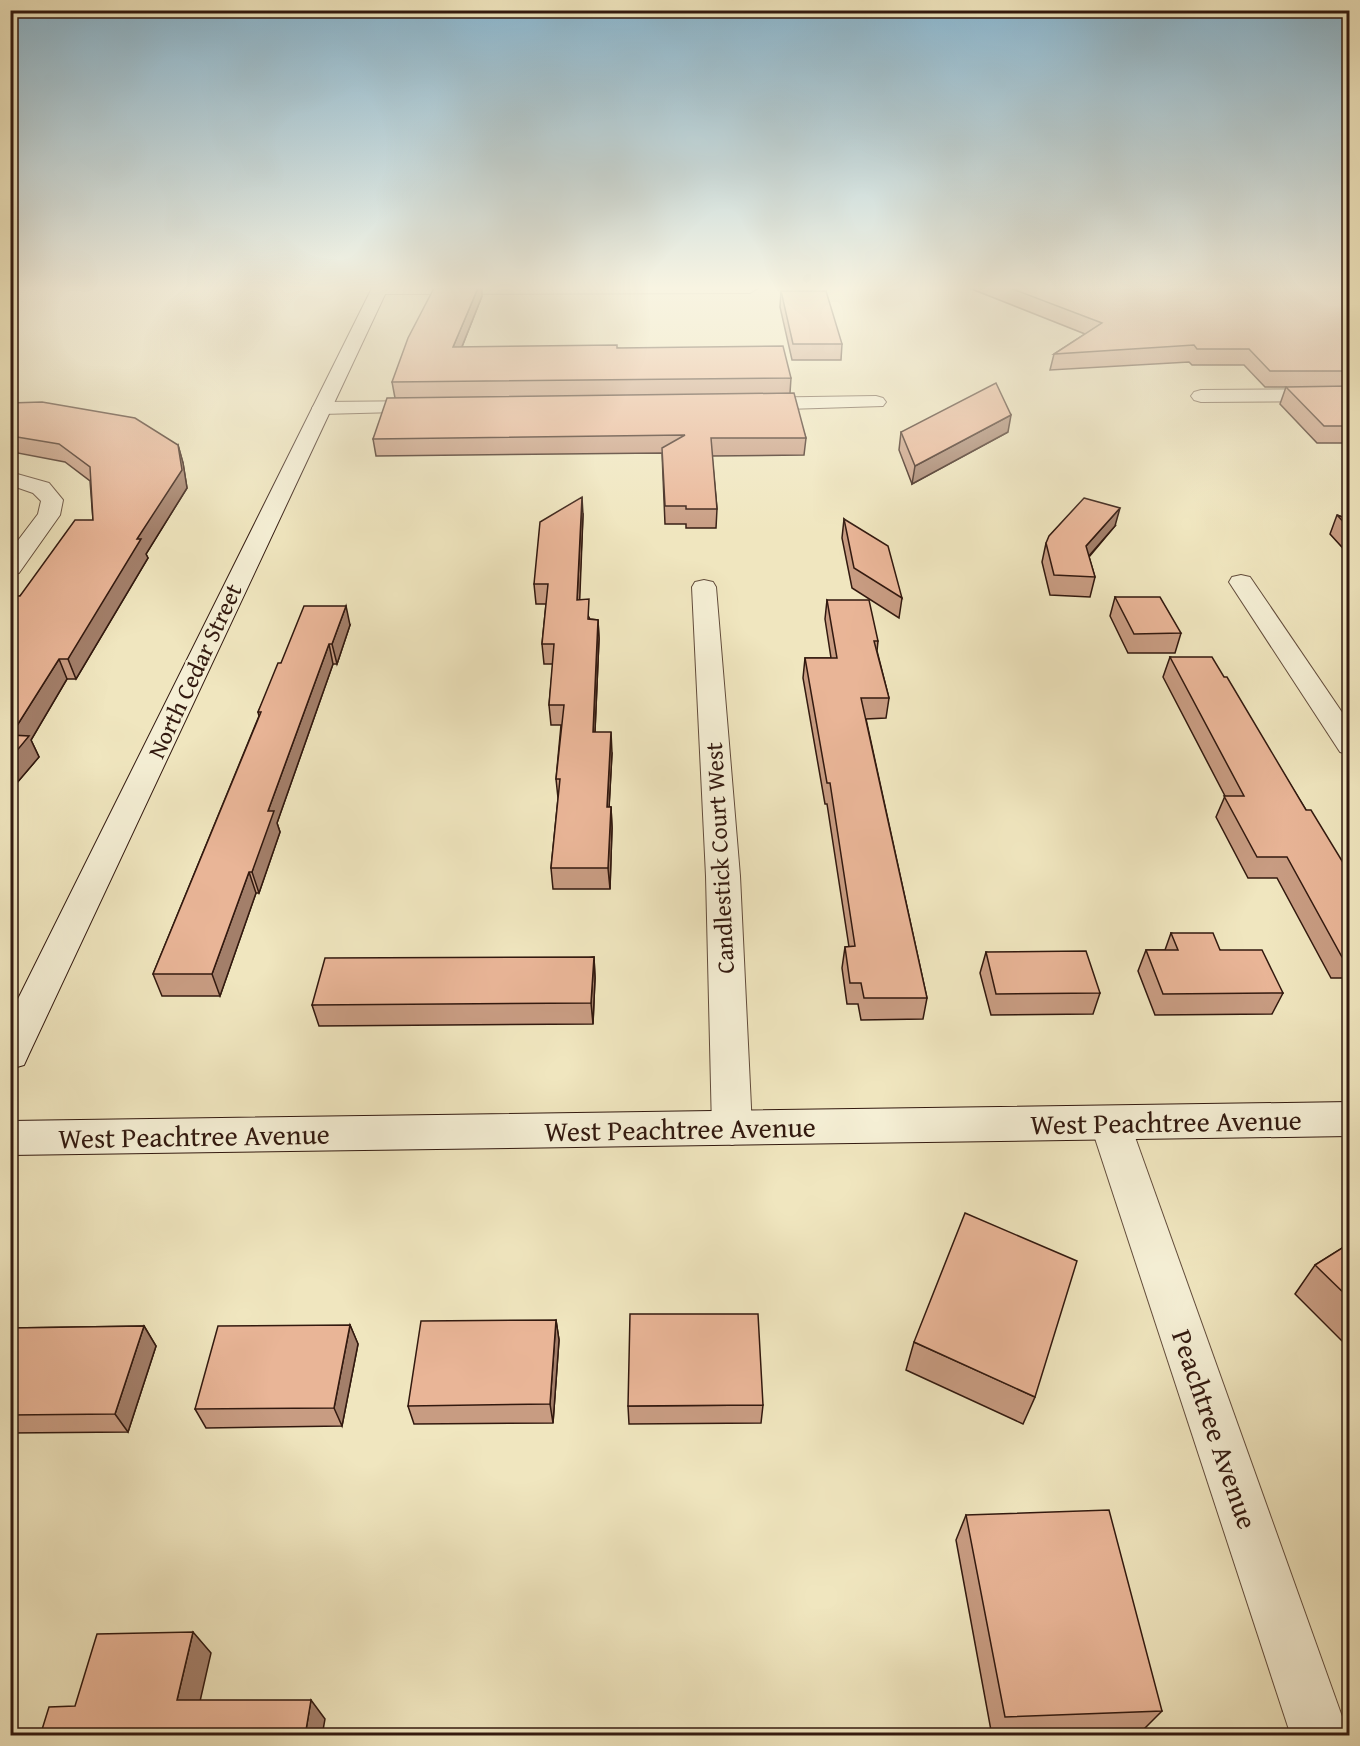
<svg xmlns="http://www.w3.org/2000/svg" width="1360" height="1746" font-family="'Gentium Book Plus',serif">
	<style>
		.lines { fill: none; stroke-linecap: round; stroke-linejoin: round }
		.street-casing { stroke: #624c3b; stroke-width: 2 }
		.secondary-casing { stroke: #32190f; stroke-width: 2 }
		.street { fill: #f5efd5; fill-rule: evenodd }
		.secondary { fill: #f5efd5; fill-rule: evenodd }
		.wall { fill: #c89c82; stroke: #32190f; stroke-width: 1.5 }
		.shaded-wall { fill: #a37f6a; stroke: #32190f; stroke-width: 1.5 }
		.building { fill: #e9b597; stroke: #32190f; stroke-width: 1.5 }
		.labels { text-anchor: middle; stroke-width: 5; stroke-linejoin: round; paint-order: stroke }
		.street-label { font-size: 24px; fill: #32190f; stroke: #f5efd5 }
		.near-street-label { font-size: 28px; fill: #32190f; stroke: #f5efd5 }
	</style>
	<rect width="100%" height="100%" fill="#f0e6bf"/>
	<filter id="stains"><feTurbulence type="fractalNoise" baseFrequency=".00333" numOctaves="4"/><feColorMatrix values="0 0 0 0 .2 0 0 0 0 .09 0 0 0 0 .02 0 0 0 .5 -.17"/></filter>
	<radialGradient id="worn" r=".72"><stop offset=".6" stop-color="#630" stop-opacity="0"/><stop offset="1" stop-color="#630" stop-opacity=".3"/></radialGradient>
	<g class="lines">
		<defs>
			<g id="street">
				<polygon points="373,288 758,288 750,293 380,294 374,292"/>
				<polygon points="1350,389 1350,401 1201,402 1194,400 1191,396 1194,392 1201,390"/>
				<polygon points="876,396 883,398 886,402 883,406 753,410 746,408 743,404 746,400 753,398"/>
				<polygon points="428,401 435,403 438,407 435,411 322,414 315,412 312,408 315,404 322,402"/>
				<polygon points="10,472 49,483 63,500 60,515 19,573 10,575 10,551 38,514 41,501 33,493 10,485"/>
				<polygon points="1241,575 1250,577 1350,724 1350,755 1340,752 1229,582 1232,577"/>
				<polygon points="704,580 713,582 716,587 740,876 752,1128 746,1140 732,1145 718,1140 712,1128 706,876 692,587 695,582"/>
				<polygon points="1110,1106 1124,1111 1130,1123 1349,1736 1291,1736 1090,1123 1096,1111"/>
			</g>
			<g id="secondary">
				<polygon points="372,288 388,288 29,1054 24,1065 10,1069 10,1015"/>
				<polygon points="1350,1102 1350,1136 10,1155 10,1121"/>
			</g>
		</defs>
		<!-- street casing -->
		<use href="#street" class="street-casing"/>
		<!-- secondary casing -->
		<use href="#secondary" class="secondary-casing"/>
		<!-- street -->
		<use href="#street" class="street"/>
		<!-- secondary -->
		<use href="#secondary" class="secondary"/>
	</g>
	<!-- wall -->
	<g class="wall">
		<polygon points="969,288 1350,288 1350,443 1317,443 1280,404 1286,387 1265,387 1244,365 1192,365 1189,362 1050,370 1054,354 1085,334"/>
		<polygon points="781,291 842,344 841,360 792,360 780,307"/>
		<polygon points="482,296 462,347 617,348 791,378 790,393 806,438 804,455 712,456 717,509 716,528 686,528 686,524 665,524 662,453 376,456 373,439 395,398 392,382"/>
		<polygon points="10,403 178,445 183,463 187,488 146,554 148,558 76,679 67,679 31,740 39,757 10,791 10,603 20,596 93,520 90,481 65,462 18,453 10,462"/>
		<polygon points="901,432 1008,432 912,484 899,450"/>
		<polygon points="583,515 579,599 590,619 598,620 599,639 595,732 612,753 609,807 611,807 612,828 610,889 553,889 551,868 558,798 556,779 561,725 551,725 549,705 553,664 544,664 542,644 546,604 536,604 534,584"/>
		<polygon points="1337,515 1350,520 1350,556 1330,534"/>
		<polygon points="844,519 902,598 899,618 852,588 842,538"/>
		<polygon points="1115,526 1089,557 1095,577 1090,597 1050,595 1042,562 1046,543"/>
		<polygon points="1115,597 1181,633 1175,653 1128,653 1110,616"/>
		<polygon points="827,600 878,641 877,651 889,698 886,718 866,719 927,998 923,1019 861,1020 858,1004 847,1004 842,968 845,947 849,947 827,804 825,804 803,678 805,658 831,658 825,619"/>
		<polygon points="350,625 337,664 333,664 277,823 280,832 259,893 256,893 220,996 162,996 153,974 259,716 258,712 281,663"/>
		<polygon points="1170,657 1224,677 1306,810 1350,874 1350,978 1331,978 1277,878 1248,878 1216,817 1225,796 1163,677"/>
		<polygon points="1171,933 1220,950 1283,993 1272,1014 1155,1015 1138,971 1146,950 1165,950"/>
		<polygon points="986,952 1100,993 1093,1014 991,1015 980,973"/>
		<polygon points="594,957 595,978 593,1024 319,1026 312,1005"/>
		<polygon points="1350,1243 1350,1349 1295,1294 1315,1265"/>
		<polygon points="556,1320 559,1340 553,1423 414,1424 408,1406"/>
		<polygon points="350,1325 358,1344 342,1426 206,1428 195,1409"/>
		<polygon points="144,1326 156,1346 128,1432 10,1433 10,1328"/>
		<polygon points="914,1342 1035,1397 1023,1424 906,1370"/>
		<polygon points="763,1405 761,1423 629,1424 628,1406"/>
		<polygon points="966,1515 1162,1711 1143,1730 992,1736 956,1540"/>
	</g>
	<!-- shaded-wall -->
	<g class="shaded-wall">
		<polygon points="478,288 482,288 482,296 455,364 453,347"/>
		<polygon points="1011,415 1008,432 912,484 915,466"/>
		<polygon points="10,436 11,436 18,453 10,462"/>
		<polygon points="178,445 183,463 187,488 146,554 148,558 76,679 68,659"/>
		<polygon points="582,497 583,515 579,619 577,600"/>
		<polygon points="1120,508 1115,526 1081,565 1086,546"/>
		<polygon points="346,606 350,625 337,664 332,644"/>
		<polygon points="598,620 599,639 594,753 593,732"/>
		<polygon points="329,644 333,664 277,823 280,832 259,893 252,872 268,811"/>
		<polygon points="59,659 67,679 31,740 39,757 10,791 11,735"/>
		<polygon points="611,732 612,753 608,828 607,807"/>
		<polygon points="611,807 612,828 610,889 608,868"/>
		<polygon points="249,872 256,893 220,996 212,974"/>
		<polygon points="594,957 595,978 593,1024 591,1003"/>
		<polygon points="556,1320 559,1340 553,1423 550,1404"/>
		<polygon points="350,1325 358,1344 342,1426 334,1408"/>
		<polygon points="144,1326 156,1346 128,1432 115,1414"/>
		<polygon points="193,1632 211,1653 196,1719 177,1700"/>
		<polygon points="311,1700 325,1719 322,1736 305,1736"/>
	</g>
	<!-- building -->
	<g class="building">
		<polygon points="434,288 478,288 453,347 617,345 617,348 783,346 791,378 392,382 408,338"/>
		<polygon points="1010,288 1350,288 1350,371 1270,371 1249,349 1197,349 1194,345 1054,354 1102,323"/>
		<polygon points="781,291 826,291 842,344 793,344"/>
		<polygon points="996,383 1011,415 915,466 901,432"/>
		<polygon points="1350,386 1350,426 1324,426 1286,387"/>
		<polygon points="794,393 806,438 711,438 717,509 686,509 686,506 665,506 662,448 685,435 373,439 387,398"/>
		<polygon points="42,402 135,418 178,445 182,470 137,539 141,539 68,659 59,659 11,735 29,736 10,759 10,603 16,596 20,596 75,520 93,520 90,467 59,444 11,436 10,436 10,403"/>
		<polygon points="582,497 577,600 589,599 588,619 598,620 593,732 611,732 607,807 611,807 608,868 551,868 560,779 556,779 564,705 549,705 554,644 542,644 548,584 534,584 540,522"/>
		<polygon points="1084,498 1120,508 1086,546 1095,577 1054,575 1046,543 1049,536"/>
		<polygon points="1337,515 1350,520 1350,529"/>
		<polygon points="844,519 888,546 902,598 854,568"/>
		<polygon points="1115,597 1160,597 1181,633 1134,634"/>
		<polygon points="827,600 869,600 878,641 874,641 889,698 861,698 927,998 864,998 861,983 850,983 845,947 855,946 830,783 827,783 805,658 837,658"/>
		<polygon points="304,606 346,606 332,644 329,644 268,811 274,811 252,872 249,872 212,974 153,974 261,712 258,712 278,663 281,663"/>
		<polygon points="1170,657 1212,657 1224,677 1227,677 1306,810 1311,810 1350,874 1350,957 1342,957 1287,857 1257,857 1224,796 1244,796"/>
		<polygon points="1171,933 1213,933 1220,950 1262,950 1283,993 1163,994 1146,950 1178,950"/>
		<polygon points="1086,951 1100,993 996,994 986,952"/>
		<polygon points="594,957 591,1003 312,1005 325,958"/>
		<polygon points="965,1213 1077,1261 1035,1397 914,1342"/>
		<polygon points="1350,1243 1350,1299 1315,1265"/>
		<polygon points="630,1314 758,1314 763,1405 628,1406"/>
		<polygon points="556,1320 550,1404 408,1406 421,1321"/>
		<polygon points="350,1325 334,1408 195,1409 218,1326"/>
		<polygon points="144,1326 115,1414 10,1415 10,1328"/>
		<polygon points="1109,1510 1162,1711 1005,1717 966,1515"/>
		<polygon points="193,1632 177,1700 311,1700 305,1736 40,1736 49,1707 75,1706 97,1634"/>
	</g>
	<!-- sky -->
	<linearGradient id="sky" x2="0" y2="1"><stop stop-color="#89b8d3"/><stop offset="0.54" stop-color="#f8f4e2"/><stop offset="1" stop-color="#f8f4e2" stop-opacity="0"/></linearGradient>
	<rect width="1360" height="533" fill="url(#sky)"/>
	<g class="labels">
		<!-- street labels -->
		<g class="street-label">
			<text transform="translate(195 671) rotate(-65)" y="8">North Cedar Street</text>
			<text transform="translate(720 858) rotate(-93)" y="8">Candlestick Court West</text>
		</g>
		<!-- near-street labels -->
		<g class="near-street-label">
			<text transform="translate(1166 1122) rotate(-1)" y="10">West Peachtree Avenue</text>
			<text transform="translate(680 1129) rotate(-1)" y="10">West Peachtree Avenue</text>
			<text transform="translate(194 1136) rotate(-1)" y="10">West Peachtree Avenue</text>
			<text transform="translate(1215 1429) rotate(71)" y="10">Peachtree Avenue</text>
		</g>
	</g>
	<!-- margin -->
	<rect width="1360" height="1746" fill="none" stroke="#f0e6bf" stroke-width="36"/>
	<rect x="12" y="12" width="1336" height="1722" fill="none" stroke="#32190f" stroke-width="3"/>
	<rect x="18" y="18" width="1324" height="1710" fill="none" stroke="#32190f" stroke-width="1.5"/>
	<rect width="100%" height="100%" filter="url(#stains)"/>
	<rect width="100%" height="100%" fill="url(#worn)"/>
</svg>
